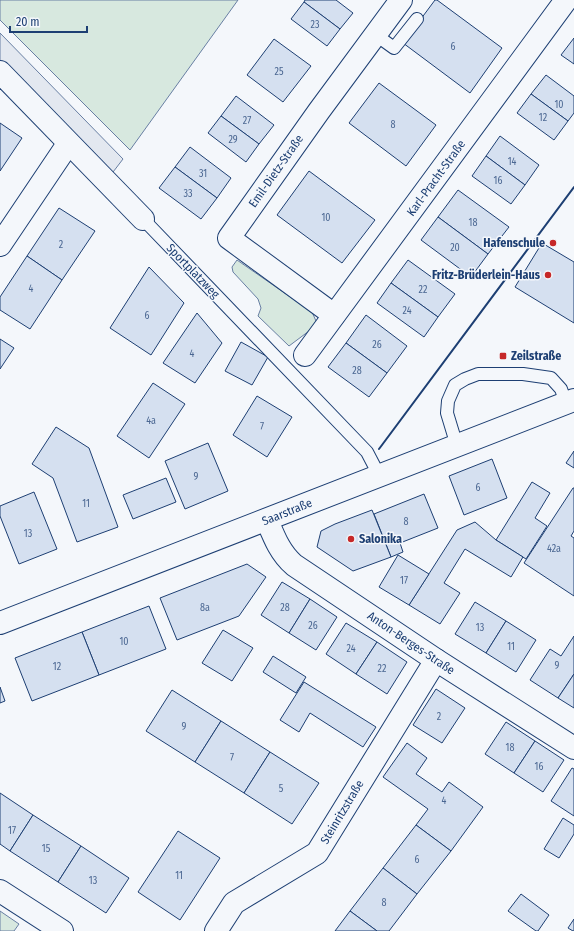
<svg xmlns="http://www.w3.org/2000/svg" width="574" height="931" font-family="'Fira Sans Condensed',sans-serif">
	<style>
		.green { fill: #d7e8df; stroke: #687fa3 }
		.parking { fill: #e3e8f0; stroke: #687fa3 }
		.building { fill: #d5e0f0; stroke: #1d3f73 }
		.lines { fill: none; stroke-linecap: round; stroke-linejoin: round }
		.lane-casing { stroke: #1d3f73; stroke-width: 14 }
		.street-casing { stroke: #1d3f73; stroke-width: 24 }
		.secondary-casing { stroke: #1d3f73; stroke-width: 24 }
		.lane { stroke: #f4f7fb; stroke-width: 12 }
		.street { stroke: #f4f7fb; stroke-width: 22 }
		.secondary { stroke: #f4f7fb; stroke-width: 22 }
		.wall { stroke: #1d3f73; stroke-width: 2 }
		.poi-dot { fill: #c62828; stroke: #f4f7fb; stroke-width: 1.5 }
		.labels { text-anchor: middle; stroke-width: 3; stroke-linejoin: round; paint-order: stroke }
		.number-label { font-size: 10px; fill: #4b6792 }
		.street-label { font-size: 12px; fill: #1d3f73; stroke: #f4f7fb }
		.poi-label { font-size: 12px; font-weight: bold; fill: #1d3f73; stroke: #f4f7fb; text-anchor: end }
	</style>
	<rect width="100%" height="100%" fill="#f4f7fb"/>
	<!-- green -->
	<g class="green">
		<polygon points="0,0 238,0 130,150 0,20"/>
		<polygon points="237,260 312,312 316,321 313,328 289,346 258,316 261,308 258,299 233,272 232,267"/>
		<polygon points="0,911 19,924 14,931 0,931"/>
	</g>
	<!-- parking -->
	<polygon class="parking" points="0,33 123,159 110,176 0,63"/>
	<!-- building -->
	<g class="building">
		<polygon points="305,0 336,0 353,13 340,29 304,2"/>
		<polygon points="435,0 437,0 502,48 470,93 403,43"/>
		<polygon points="304,2 340,29 327,46 291,19"/>
		<polygon points="574,38 574,64 561,55"/>
		<polygon points="274,39 311,66 283,102 247,75"/>
		<polygon points="546,75 574,96 574,113 568,121 531,94"/>
		<polygon points="379,83 436,125 406,166 349,123"/>
		<polygon points="531,94 568,121 554,140 517,113"/>
		<polygon points="236,96 274,125 259,144 221,116"/>
		<polygon points="221,116 259,144 246,162 208,133"/>
		<polygon points="0,123 22,138 0,171"/>
		<polygon points="500,136 539,165 525,185 486,156"/>
		<polygon points="190,147 231,178 217,198 175,167"/>
		<polygon points="486,156 525,185 511,204 472,176"/>
		<polygon points="175,167 217,198 201,219 159,188"/>
		<polygon points="309,171 375,220 342,263 277,215"/>
		<polygon points="458,190 509,227 488,254 438,217"/>
		<polygon points="59,208 95,231 62,280 27,256"/>
		<polygon points="438,217 488,254 471,277 421,240"/>
		<polygon points="542,243 574,262 574,323 515,287"/>
		<polygon points="27,256 62,280 30,329 0,310 0,297"/>
		<polygon points="408,260 455,294 438,317 391,283"/>
		<polygon points="149,267 184,303 151,355 110,328"/>
		<polygon points="391,283 438,317 424,337 377,303"/>
		<polygon points="197,313 222,343 195,383 163,363"/>
		<polygon points="366,315 407,346 387,373 346,343"/>
		<polygon points="0,339 14,348 0,369"/>
		<polygon points="241,342 268,357 252,385 225,371"/>
		<polygon points="346,343 387,373 369,397 328,367"/>
		<polygon points="153,383 185,404 149,458 117,436"/>
		<polygon points="257,396 292,417 267,457 233,435"/>
		<polygon points="56,427 89,448 118,527 77,542 53,478 32,464"/>
		<polygon points="208,443 228,491 185,509 165,461"/>
		<polygon points="574,451 574,468 566,463"/>
		<polygon points="492,459 507,498 464,515 449,476"/>
		<polygon points="166,478 176,502 133,519 123,495"/>
		<polygon points="532,482 550,493 535,518 547,526 526,559 496,540"/>
		<polygon points="573,488 574,488 574,531 571,536 574,538 574,596 524,563"/>
		<polygon points="34,492 57,549 19,564 0,516 0,506"/>
		<polygon points="424,494 438,528 400,543 403,552 391,557 374,514"/>
		<polygon points="372,510 391,557 353,571 317,547 321,531 335,524"/>
		<polygon points="475,522 496,540 523,557 511,577 465,549 444,583 460,593 440,624 409,605 457,530"/>
		<polygon points="398,555 429,574 409,605 379,587"/>
		<polygon points="247,564 266,577 239,616 177,640 160,598"/>
		<polygon points="282,582 310,599 289,633 261,615"/>
		<polygon points="310,599 337,617 316,650 289,633"/>
		<polygon points="475,602 506,621 486,653 455,634"/>
		<polygon points="149,606 166,649 99,675 82,632"/>
		<polygon points="506,621 536,640 516,672 486,653"/>
		<polygon points="346,623 377,642 356,674 326,654"/>
		<polygon points="223,630 253,648 232,681 202,663"/>
		<polygon points="82,632 99,675 32,701 15,658"/>
		<polygon points="574,636 574,674 558,698 530,680 550,649 561,656"/>
		<polygon points="377,642 407,662 387,694 356,674"/>
		<polygon points="273,656 306,677 296,693 263,672"/>
		<polygon points="574,674 574,708 558,698"/>
		<polygon points="304,682 376,727 363,747 310,713 299,732 280,720"/>
		<polygon points="0,687 5,701 0,703"/>
		<polygon points="436,689 465,708 442,743 413,725"/>
		<polygon points="172,690 221,721 195,762 146,731"/>
		<polygon points="221,721 270,752 244,793 195,762"/>
		<polygon points="506,722 535,741 514,773 485,754"/>
		<polygon points="535,741 564,760 543,792 514,773"/>
		<polygon points="407,743 427,758 416,774 442,792 449,782 483,807 451,851 416,825 428,809 383,777"/>
		<polygon points="270,752 319,783 292,824 244,793"/>
		<polygon points="572,768 574,769 574,816 551,801"/>
		<polygon points="0,793 33,815 10,851 0,844"/>
		<polygon points="33,815 81,846 58,882 10,851"/>
		<polygon points="563,818 574,825 574,834 559,858 544,849"/>
		<polygon points="416,825 451,851 417,894 383,868"/>
		<polygon points="178,831 220,858 180,920 138,892"/>
		<polygon points="81,846 129,878 106,913 58,882"/>
		<polygon points="383,868 417,894 389,931 377,931 350,911"/>
		<polygon points="521,894 549,915 538,931 536,931 508,911"/>
		<polygon points="350,911 377,931 335,931"/>
		<polygon points="574,919 574,931 573,931 568,928"/>
	</g>
	<g class="lines">
		<defs>
			<g id="lane">
				<polyline points="376,35 394,48 417,19"/>
				<polyline points="143,219 367,452 379,475"/>
				<polyline points="457,446 447,413 448,401 455,385 465,379 478,374 523,374 551,378 561,389 566,403"/>
			</g>
			<g id="street">
				<polyline points="0,72 143,219"/>
				<polyline points="0,245 68,144"/>
				<polyline points="334,315 229,238 319,111 401,0"/>
				<polyline points="305,355 566,0"/>
				<path d="M267,520C274,537 280,553 294,565L436,660L574,748"/>
				<polyline points="0,891 62,931"/>
				<polyline points="216,931 234,903 317,853 436,660"/>
			</g>
			<polyline id="secondary" points="0,623 574,400"/>
		</defs>
		<!-- lane casing -->
		<use href="#lane" class="lane-casing"/>
		<!-- street casing -->
		<use href="#street" class="street-casing"/>
		<!-- secondary casing -->
		<use href="#secondary" class="secondary-casing"/>
		<!-- lane -->
		<use href="#lane" class="lane"/>
		<!-- street -->
		<use href="#street" class="street"/>
		<!-- secondary -->
		<use href="#secondary" class="secondary"/>
		<!-- wall -->
		<polyline class="wall" points="379,449 574,187"/>
	</g>
	<!-- markers -->
	<g class="poi-dot">
		<circle cx="553" cy="243" r="4"/>
		<circle cx="548" cy="275" r="4"/>
		<rect x="499" y="352" width="8" height="8" rx="2"/>
		<circle cx="351" cy="539" r="4"/>
	</g>
	<g class="labels">
		<!-- number labels -->
		<g class="number-label">
			<text x="315" y="28">23</text>
			<text x="453" y="50">6</text>
			<text x="279" y="75">25</text>
			<text x="559" y="108">10</text>
			<text x="543" y="121">12</text>
			<text x="247" y="124">27</text>
			<text x="393" y="128">8</text>
			<text x="233" y="143">29</text>
			<text x="512" y="165">14</text>
			<text x="203" y="177">31</text>
			<text x="498" y="184">16</text>
			<text x="188" y="197">33</text>
			<text x="326" y="221">10</text>
			<text x="473" y="226">18</text>
			<text x="61" y="248">2</text>
			<text x="455" y="251">20</text>
			<text x="31" y="292">4</text>
			<text x="423" y="293">22</text>
			<text x="407" y="314">24</text>
			<text x="147" y="319">6</text>
			<text x="377" y="348">26</text>
			<text x="192" y="357">4</text>
			<text x="357" y="374">28</text>
			<text x="151" y="424">4a</text>
			<text x="262" y="430">7</text>
			<text x="196" y="480">9</text>
			<text x="478" y="491">6</text>
			<text x="86" y="507">11</text>
			<text x="406" y="525">8</text>
			<text x="28" y="537">13</text>
			<text x="554" y="552">42a</text>
			<text x="404" y="584">17</text>
			<text x="205" y="611">8a</text>
			<text x="285" y="611">28</text>
			<text x="313" y="629">26</text>
			<text x="480" y="631">13</text>
			<text x="124" y="645">10</text>
			<text x="511" y="650">11</text>
			<text x="351" y="652">24</text>
			<text x="557" y="669">9</text>
			<text x="57" y="670">12</text>
			<text x="382" y="672">22</text>
			<text x="439" y="720">2</text>
			<text x="184" y="730">9</text>
			<text x="510" y="751">18</text>
			<text x="232" y="761">7</text>
			<text x="539" y="770">16</text>
			<text x="281" y="792">5</text>
			<text x="444" y="804">4</text>
			<text x="12" y="834">17</text>
			<text x="46" y="852">15</text>
			<text x="417" y="863">6</text>
			<text x="179" y="879">11</text>
			<text x="93" y="884">13</text>
			<text x="384" y="906">8</text>
		</g>
		<!-- street labels -->
		<g class="street-label">
			<text transform="translate(276 171) rotate(-55)" y="4">Emil-Dietz-Straße</text>
			<text transform="translate(436 178) rotate(-54)" y="4">Karl-Pracht-Straße</text>
			<text transform="translate(193 271) rotate(46)" y="4">Sportplatzweg</text>
			<text transform="translate(287 512) rotate(-22)" y="4">Saarstraße</text>
			<text transform="translate(411 643) rotate(34)" y="4">Anton-Berges-Straße</text>
			<text transform="translate(342 812) rotate(-59)" y="4">Steinritzstraße</text>
		</g>
		<!-- poi labels -->
		<g class="poi-label">
			<text x="545" y="247">Hafenschule</text>
			<text x="540" y="279">Fritz-Brüderlein-Haus</text>
			<text x="511" y="360" text-anchor="start">Zeilstraße</text>
			<text x="359" y="543" text-anchor="start">Salonika</text>
		</g>
	</g>
	<!-- scale -->
	<path d="M10 26v6h77v-6" fill="none" stroke="#1d3f73" stroke-width="2"/>
	<text x="16" y="26" font-size="12" fill="#1d3f73" stroke="#f4f7fb" stroke-width="3" paint-order="stroke">20 m</text>
</svg>
